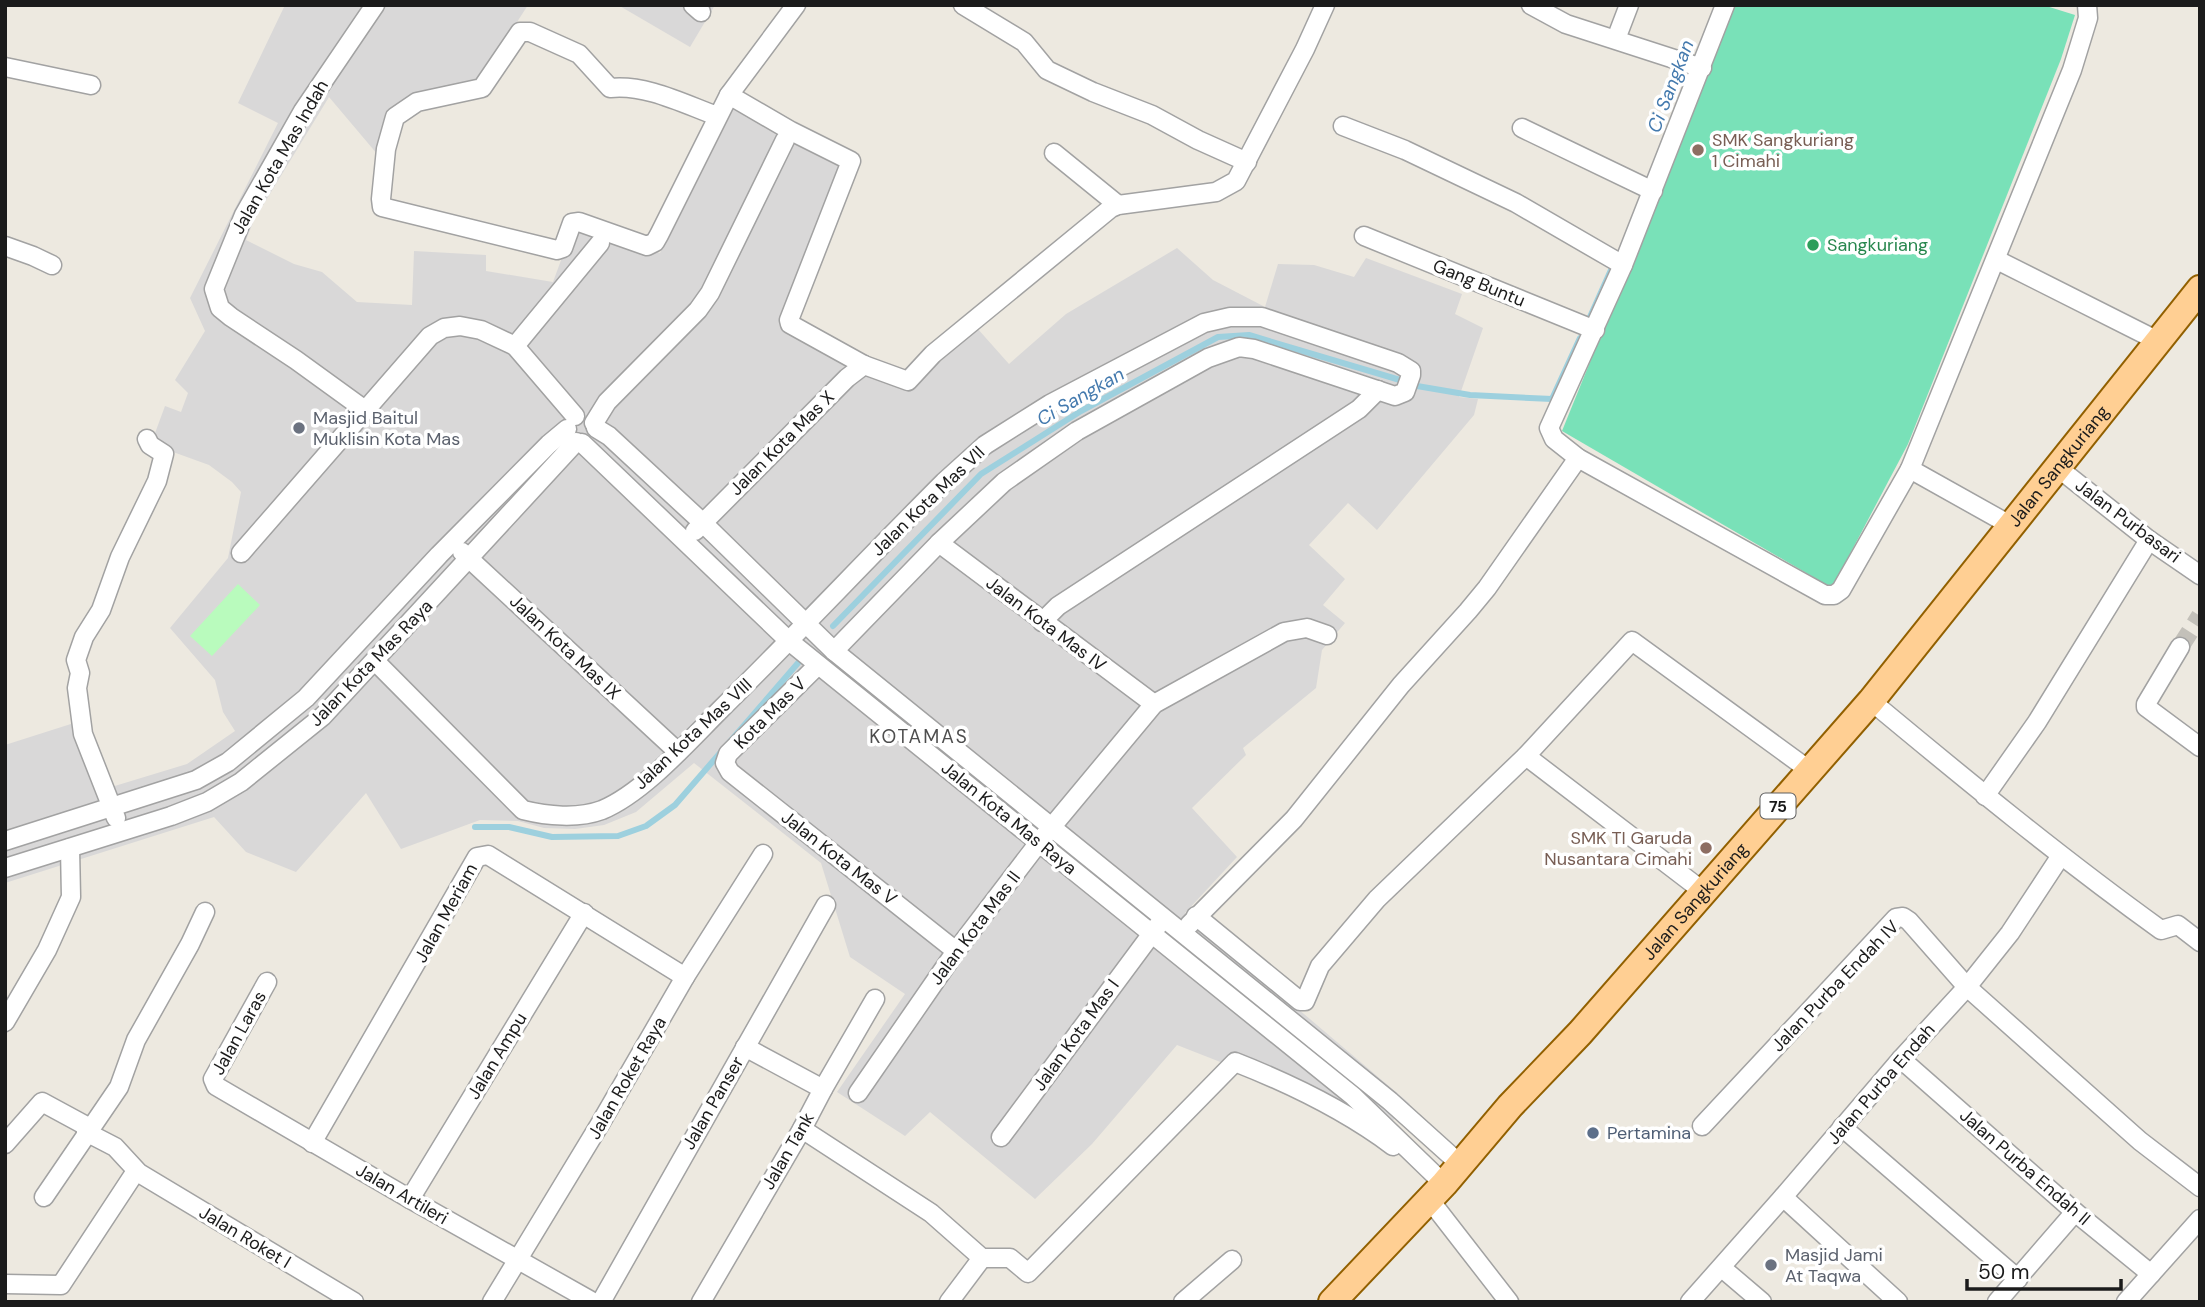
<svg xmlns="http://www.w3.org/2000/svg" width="2205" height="1307" font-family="'DM Sans',sans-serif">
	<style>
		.residential { fill: #d9d8d8 }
		.park { fill: #b9fbbd }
		.pitch { fill: #79e1b8 }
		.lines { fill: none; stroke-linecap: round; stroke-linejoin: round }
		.stream { stroke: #9dd0de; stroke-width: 6 }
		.street-tunnel { stroke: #c3c0b9; stroke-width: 18; stroke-dasharray: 18 9; stroke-linecap: butt }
		.street-casing { stroke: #a2a2a2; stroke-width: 21 }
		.primary-casing { stroke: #926000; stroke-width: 30 }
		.street { stroke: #fff; stroke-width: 18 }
		.primary { stroke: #ffcf93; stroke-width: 26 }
		.education-dot { fill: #8d6e63; stroke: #fff; stroke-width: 2.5 }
		.leisure-dot { fill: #2e9e5b; stroke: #fff; stroke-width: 2.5 }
		.worship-dot { fill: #6b7280; stroke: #fff; stroke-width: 2.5 }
		.service-dot { fill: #5c6f8a; stroke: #fff; stroke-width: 2.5 }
		.labels { text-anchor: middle; stroke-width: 7; stroke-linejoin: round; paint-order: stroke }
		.shield { fill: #fff; stroke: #5f5f5f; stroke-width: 2 }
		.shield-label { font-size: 16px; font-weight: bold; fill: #1b1b1b }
		.education-label { font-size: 18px; fill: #785e54; stroke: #fff; text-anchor: start }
		.street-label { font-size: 18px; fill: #1b1b1b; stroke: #fff }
		.leisure-label { font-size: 18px; fill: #27864d; stroke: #fff; text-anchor: start }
		.worship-label { font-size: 18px; fill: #5b616d; stroke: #fff; text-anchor: start }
		.service-label { font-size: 18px; fill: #4e5e75; stroke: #fff; text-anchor: start }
		.water-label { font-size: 19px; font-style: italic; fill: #447aae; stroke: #fff }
		.neighbourhood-label { font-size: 19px; letter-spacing: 2px; fill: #4e4e4e; stroke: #fff }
	</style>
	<rect width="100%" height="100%" fill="#ede9e0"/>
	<!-- residential -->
	<g class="residential">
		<polygon points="285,5 528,5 477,84 417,100 378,155 329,97 254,220 246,240 294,264 322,272 357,302 412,305 414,251 486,255 486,271 553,282 574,225 660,253 730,98 848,162 784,327 858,369 909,390 977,328 1009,364 1066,314 1177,248 1213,280 1265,307 1278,264 1314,265 1354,277 1366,258 1462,294 1455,314 1483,328 1459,397 1478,399 1474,415 1377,530 1348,503 1309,545 1345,579 1323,605 1345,623 1322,650 1316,688 1243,748 1246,755 1192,808 1237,857 1185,913 1410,1104 1380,1133 1347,1103 1299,1085 1228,1065 1177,1045 1092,1144 1035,1199 930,1112 905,1136 837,1092 905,994 850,957 821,863 694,763 636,812 604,825 575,829 544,828 518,821 480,820 401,849 366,793 296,872 246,852 214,817 5,883 5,745 74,723 95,792 187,764 235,731 223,712 215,680 170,628 228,558 241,492 232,482 209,465 151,444 165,406 181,412 188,393 175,380 205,331 190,298 278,123 238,103"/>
		<polygon points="618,5 715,5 690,47"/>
	</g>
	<!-- park -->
	<polygon class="park" points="238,584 260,605 212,656 190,636"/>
	<!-- pitch -->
	<polygon class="pitch" points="1735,5 2043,5 2075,15 2061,59 1908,444 1832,588 1562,431"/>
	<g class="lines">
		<!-- stream -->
		<g class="stream">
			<polyline points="1590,317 1611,270"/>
			<polyline points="1417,386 1470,395 1552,399 1580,338"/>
			<polyline points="833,626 981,474 1081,411 1218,337 1249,335 1400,380"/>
			<polyline points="475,827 509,827 552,837 618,836 646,826 675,805 798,663"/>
		</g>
		<!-- street-tunnel -->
		<polyline class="street-tunnel" points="2180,647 2200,616"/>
		<defs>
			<g id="street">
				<polyline points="693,5 701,12"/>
				<polyline points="963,5 1024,42 1047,70 1093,92 1152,115 1198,140 1247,162"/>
				<polyline points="1531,5 1566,24 1702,68"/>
				<polyline points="1725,5 1623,265 1549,428 1554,439 1578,458 1825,595 1834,595 1841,590 1910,469 2072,70 2088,18 2087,5"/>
				<polyline points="1616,39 1629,5"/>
				<polyline points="5,67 91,85"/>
				<polyline points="729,95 791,131 851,161 789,320 790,324 864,365 908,381 933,354 1111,208 1118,205 1216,192 1236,181 1305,49 1325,5"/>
				<path d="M717,116C684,104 646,84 610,88L579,54L530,32H520L482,88L417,102L395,117L386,149L381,199L382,207L557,250L563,248L572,223L579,222L647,246L655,242L659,235L729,95L796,5"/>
				<polyline points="1343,126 1405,150 1516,203 1623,265"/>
				<polyline points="1522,128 1653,191"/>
				<polyline points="1054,153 1118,205"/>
				<polyline points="1364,236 1595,330"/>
				<polyline points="5,246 33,256 52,265"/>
				<polyline points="1997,260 2158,341"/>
				<polyline points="515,346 600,243"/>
				<polyline points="365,410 296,360 231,317 220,308 214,289 244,215 303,111 375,5"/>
				<polyline points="594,423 607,402 698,310 710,293 785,140"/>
				<polyline points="596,428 609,436 703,523 834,651 1390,1101 1460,1164"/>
				<polyline points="582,443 789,641 1353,1096 1444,1184"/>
				<polyline points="2057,467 2149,540 2200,575"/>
				<polyline points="1910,469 2010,525"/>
				<polyline points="695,531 847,378 864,365"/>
				<polyline points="939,543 1154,704"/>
				<polyline points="462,552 678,752"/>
				<polyline points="241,553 430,336 444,328 460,326 481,330 515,346 575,416"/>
				<polyline points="1042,622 1058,606 1359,409 1378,390"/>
				<polyline points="2180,647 2146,704 2146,707 2200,747"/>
				<path d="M375,661L523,810C547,816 578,819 602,810C643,793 688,742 720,710C796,635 869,557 944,482L985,445L1050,404L1204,323L1230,317H1262L1398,363L1411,371V375L1405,392L1395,396L1254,349L1239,347L1208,358L1077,431L1004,482L939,543L834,651"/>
				<polyline points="818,665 728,754 725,763 730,772 956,951"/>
				<path d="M1871,701C1966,780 2061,858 2161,930L2178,925L2200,942"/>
				<polyline points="1526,756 1704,892"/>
				<polyline points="1985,796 2037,722 2149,540"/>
				<polyline points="116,818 83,734 77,688 80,673 76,660 84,637 101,610 120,557 157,481 164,454 150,445 147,439"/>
				<polyline points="5,841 196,780 228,762 306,698 439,555 549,444 567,429"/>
				<polyline points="5,868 171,816 207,802 241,782 323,716 576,442"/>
				<polyline points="1196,916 1300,1001 1305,1001 1320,966 1377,899 1526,756 1632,641 1809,770"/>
				<polyline points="1189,925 1294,819 1401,685 1468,611 1487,588 1578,458"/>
				<polyline points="267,982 213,1079 216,1086 410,1199 593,1302"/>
				<polyline points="5,1022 47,950 71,897 70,848"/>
				<polyline points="745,1047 823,1089"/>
				<polyline points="1901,1059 2075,1212 2151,1274"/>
				<polyline points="858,1093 956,951 1040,841 1154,704 1284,632 1307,628 1327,635"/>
				<polyline points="1702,1126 1896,918 1903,917 1909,921 1967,987 2140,1141 2200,1187"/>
				<polyline points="1842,1127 2018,1279"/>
				<path d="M802,1129L931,1213L982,1258H1010L1028,1273L1235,1062C1291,1084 1345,1110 1393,1146"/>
				<polyline points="86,1132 115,1147 139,1173 354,1302"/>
				<polyline points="1001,1137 1159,924"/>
				<polyline points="312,1143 477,857 488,855 685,977"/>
				<polyline points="5,1144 42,1102 90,1128"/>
				<polyline points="44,1197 119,1087 136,1040 190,944 205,912"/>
				<polyline points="1783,1197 1898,1302"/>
				<polyline points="410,1199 584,913"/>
				<polyline points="1429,1199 1509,1302"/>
				<polyline points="1722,1268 1762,1302"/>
				<polyline points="5,1284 61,1285 136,1171"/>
				<polyline points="492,1302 600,1124 685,977 763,854"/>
				<polyline points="601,1302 826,905"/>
				<polyline points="701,1302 802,1129 823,1089 875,999"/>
				<polyline points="949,1302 982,1258"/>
				<polyline points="1183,1302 1232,1260"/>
				<polyline points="1690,1302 1783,1197 1901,1059 1967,987 2010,933 2060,857"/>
				<polyline points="1997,1302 2075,1212"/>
				<polyline points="2126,1302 2200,1219"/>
			</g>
			<g id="primary">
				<path id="s1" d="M1332,1302L1444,1184L1510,1106L1580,1033L1871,701L2200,289"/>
			</g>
		</defs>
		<!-- street casing -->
		<use href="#street" class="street-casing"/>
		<!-- primary casing -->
		<use href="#primary" class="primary-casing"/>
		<!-- street -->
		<use href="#street" class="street"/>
		<!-- primary -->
		<use href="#primary" class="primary"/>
	</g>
	<!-- markers -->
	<g class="education-dot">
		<circle cx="1698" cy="150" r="7"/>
		<circle cx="1706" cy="848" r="7"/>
	</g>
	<circle class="leisure-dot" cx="1813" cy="245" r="7"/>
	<g class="worship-dot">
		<circle cx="299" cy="428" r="7"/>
		<circle cx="1771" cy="1265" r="7"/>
	</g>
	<circle class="service-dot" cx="1593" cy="1133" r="7"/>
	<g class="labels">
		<!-- shield labels -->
		<rect class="shield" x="1760.5" y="793.5" width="35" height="25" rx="5"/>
		<g class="shield-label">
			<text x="1778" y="812">75</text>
		</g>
		<!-- education labels -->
		<g class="education-label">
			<text x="1712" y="146">SMK Sangkuriang<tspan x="1712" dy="21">1 Cimahi</tspan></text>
			<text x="1692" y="844" text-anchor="end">SMK TI Garuda<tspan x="1692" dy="21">Nusantara Cimahi</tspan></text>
		</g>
		<!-- street labels -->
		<g class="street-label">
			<text transform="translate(280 157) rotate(-60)" y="6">Jalan Kota Mas Indah</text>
			<text transform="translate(1479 283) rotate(22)" y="6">Gang Buntu</text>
			<text transform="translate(782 443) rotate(-45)" y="6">Jalan Kota Mas X</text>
			<text dy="6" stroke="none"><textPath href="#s1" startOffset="1108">Jalan Sangkuriang</textPath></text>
			<text transform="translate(928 501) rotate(-44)" y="6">Jalan Kota Mas VII</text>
			<text transform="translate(2128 521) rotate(37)" y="6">Jalan Purbasari</text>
			<text transform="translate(1046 624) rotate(37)" y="6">Jalan Kota Mas IV</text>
			<text transform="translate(565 647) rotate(43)" y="6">Jalan Kota Mas IX</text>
			<text transform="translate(371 663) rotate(-46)" y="6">Jalan Kota Mas Raya</text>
			<text transform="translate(770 713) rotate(-45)" y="6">Kota Mas V</text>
			<text transform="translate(693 734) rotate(-43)" y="6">Jalan Kota Mas VIII</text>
			<text transform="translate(1009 818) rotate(39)" y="6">Jalan Kota Mas Raya</text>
			<text transform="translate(839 858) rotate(38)" y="6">Jalan Kota Mas V</text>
			<text dy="6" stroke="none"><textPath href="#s1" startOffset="541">Jalan Sangkuriang</textPath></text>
			<text transform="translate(446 913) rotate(-61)" y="6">Jalan Meriam</text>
			<text transform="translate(975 928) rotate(-53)" y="6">Jalan Kota Mas II</text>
			<text transform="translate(1835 986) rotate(-46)" y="6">Jalan Purba Endah IV</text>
			<text transform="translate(239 1033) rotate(-61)" y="6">Jalan Laras</text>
			<text transform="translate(1076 1035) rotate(-54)" y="6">Jalan Kota Mas I</text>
			<text transform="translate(497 1056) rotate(-59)" y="6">Jalan Ampu</text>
			<text transform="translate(627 1078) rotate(-60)" y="6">Jalan Roket Raya</text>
			<text transform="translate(1881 1084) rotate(-49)" y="6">Jalan Purba Endah</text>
			<text transform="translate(713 1103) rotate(-60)" y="6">Jalan Panser</text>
			<text transform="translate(788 1151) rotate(-60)" y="6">Jalan Tank</text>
			<text transform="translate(2025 1167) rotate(41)" y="6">Jalan Purba Endah II</text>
			<text transform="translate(402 1194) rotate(30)" y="6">Jalan Artileri</text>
			<text transform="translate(245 1237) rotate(31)" y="6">Jalan Roket I</text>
		</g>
		<!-- leisure labels -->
		<g class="leisure-label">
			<text x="1827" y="251">Sangkuriang</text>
		</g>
		<!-- worship labels -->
		<g class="worship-label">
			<text x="313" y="424">Masjid Baitul<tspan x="313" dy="21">Muklisin Kota Mas</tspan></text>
			<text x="1785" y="1261">Masjid Jami<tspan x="1785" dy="21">At Taqwa</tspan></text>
		</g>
		<!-- service labels -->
		<g class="service-label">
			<text x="1607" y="1139">Pertamina</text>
		</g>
		<!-- water labels -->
		<g class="water-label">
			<text transform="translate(1670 86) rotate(-69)" y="7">Ci Sangkan</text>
			<text transform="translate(1080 396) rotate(-30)" y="7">Ci Sangkan</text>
		</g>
		<!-- neighbourhood labels -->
		<g class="neighbourhood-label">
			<text x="919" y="743">KOTAMAS</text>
		</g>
	</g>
	<!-- border -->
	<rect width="2205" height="1307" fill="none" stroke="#1b1b1b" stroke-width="14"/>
	<!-- scale -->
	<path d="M1967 1279v10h154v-10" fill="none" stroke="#1b1b1b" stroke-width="3.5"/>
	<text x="1978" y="1279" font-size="21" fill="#1b1b1b" stroke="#ffffff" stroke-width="5" paint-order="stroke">50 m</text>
</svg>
